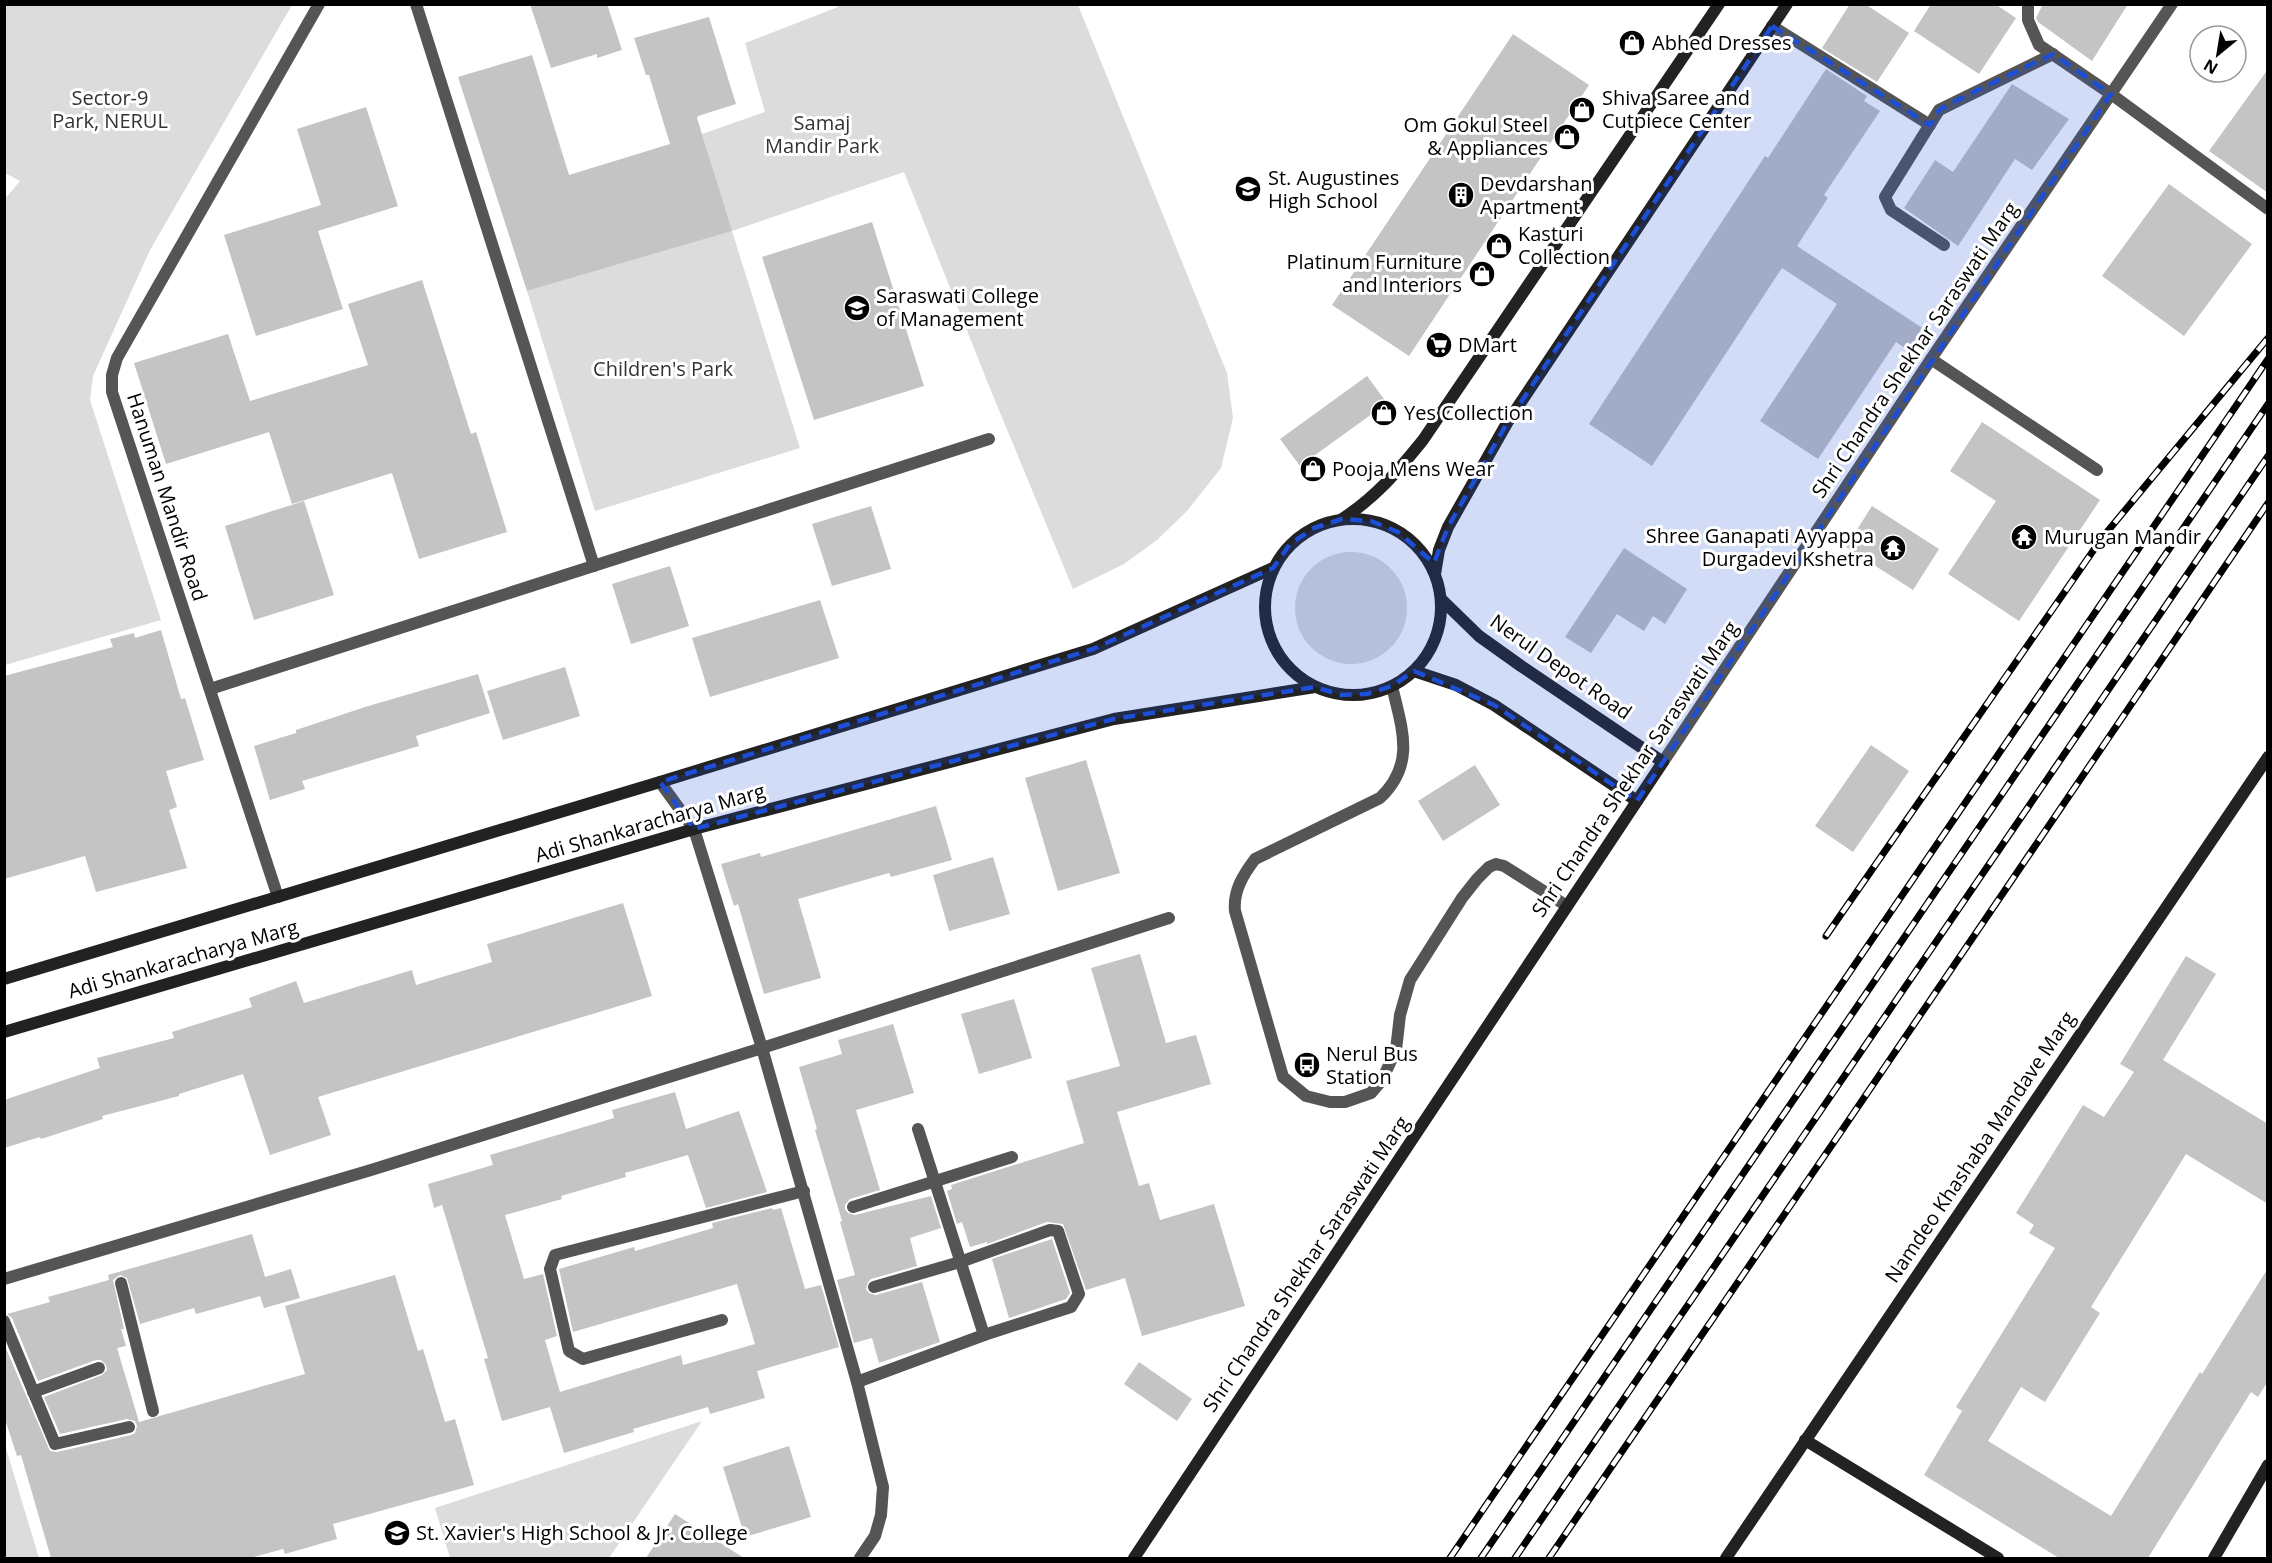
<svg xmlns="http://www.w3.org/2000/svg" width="2272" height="1563" font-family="'Open Sans',sans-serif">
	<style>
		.green { fill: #dcdcdc }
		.building { fill: #c4c4c4 }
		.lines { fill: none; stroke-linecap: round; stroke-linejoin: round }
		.lane { stroke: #555; stroke-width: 12 }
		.street { stroke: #555; stroke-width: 12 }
		.secondary { stroke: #222; stroke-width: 12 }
		.rail-casing { stroke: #000; stroke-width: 7 }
		.rail { stroke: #fff; stroke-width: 4.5; stroke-dasharray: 14; stroke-linecap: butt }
		.marked { fill: #1d4ed8; fill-opacity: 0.2; stroke: #1d4ed8; stroke-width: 4.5; stroke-dasharray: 12 8; stroke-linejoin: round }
		.labels { text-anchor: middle; stroke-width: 6; stroke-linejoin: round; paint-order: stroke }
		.poi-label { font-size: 20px; fill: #000; stroke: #fff; text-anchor: start }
		.park-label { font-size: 20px; fill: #333; stroke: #fff }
		.street-label { font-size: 20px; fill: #000; stroke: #fff }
	</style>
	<rect width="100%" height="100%" fill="#fff"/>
	<!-- green -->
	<g class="green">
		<polygon points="5,4 292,5 150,250 93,376 90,400 161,620 5,665 4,200 20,181 5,173"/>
		<polygon points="837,5 1078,5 1227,373 1233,418 1221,468 1187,511 1157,540 1124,564 1073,589 989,386 904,172 732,231 800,448 595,511 527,291 731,231 702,134 765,112 745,43 838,7"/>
		<circle cx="1351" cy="608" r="56"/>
		<polygon points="702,1421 609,1558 450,1558 435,1508"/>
		<polygon points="5,1445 39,1558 5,1558"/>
	</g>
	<!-- building -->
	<g class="building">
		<polygon points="530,4 607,4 622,50 597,58 597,54 551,68"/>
		<polygon points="1850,4 1865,4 1909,33 1877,82 1822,48"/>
		<polygon points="1931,4 1995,4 2016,18 1979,74 1914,31"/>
		<polygon points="2043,4 2128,4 2092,61 2038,22 2036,18"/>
		<polygon points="709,17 736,104 698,116 697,118 732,231 527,291 458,77 532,55 569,175 670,144 649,75 646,75 634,38"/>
		<polygon points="1513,34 1589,85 1409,356 1332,305"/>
		<polygon points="1826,69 1867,96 1864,101 1880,111 1824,195 1828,198 1797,246 1924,329 1909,351 1896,342 1818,459 1760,421 1837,304 1782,268 1652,466 1589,424 1765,156 1768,158"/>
		<polygon points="2268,69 2268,193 2209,151"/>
		<polygon points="2012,84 2069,119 2032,170 2015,159 1958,246 1904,208 1935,160 1953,172"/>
		<polygon points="366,107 398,206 318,231 343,309 256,336 224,235 321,205 297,129"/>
		<polygon points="2169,184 2252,244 2184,336 2102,276"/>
		<polygon points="872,222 924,386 814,420 762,257"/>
		<polygon points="422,280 471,434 476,432 507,532 419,559 392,473 292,504 269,432 166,464 134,363 228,334 250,401 368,365 348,304"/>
		<polygon points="1367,376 1387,403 1300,466 1280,439"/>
		<polygon points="1982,422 2100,500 2019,621 1948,574 1996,501 1950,471"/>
		<polygon points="304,501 334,595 254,620 225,526"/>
		<polygon points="871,506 891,569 832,586 812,524"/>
		<polygon points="1872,506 1939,549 1913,590 1846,547"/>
		<polygon points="1624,548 1687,589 1665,624 1653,616 1644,631 1617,614 1591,653 1565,637"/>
		<polygon points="670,566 689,626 631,644 612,584"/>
		<polygon points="820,600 839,658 710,697 692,638"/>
		<polygon points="161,630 181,699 185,698 204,760 166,771 177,807 169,810 187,868 96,892 85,856 4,879 4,676 113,647 110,639 134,633 135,638"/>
		<polygon points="565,667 580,716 503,740 487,691"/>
		<polygon points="478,674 490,713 416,736 419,746 302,781 305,789 270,800 254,746 296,733 296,730 365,707"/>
		<polygon points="1871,745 1909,771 1853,852 1815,826"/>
		<polygon points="1086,760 1120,873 1058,891 1025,778"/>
		<polygon points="1475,765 1500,805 1443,841 1418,801"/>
		<polygon points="936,806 952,860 891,877 889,873 798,899 821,978 764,994 738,904 734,906 721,864 760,853 761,857"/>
		<polygon points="993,857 1010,914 949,931 933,875"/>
		<polygon points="623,903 652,996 318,1097 331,1135 270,1155 243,1074 179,1094 179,1096 102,1116 103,1119 41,1139 40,1137 4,1148 4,1100 100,1068 97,1058 174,1038 172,1032 252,1007 249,998 296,981 304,1003 412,970 416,985 492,962 487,944"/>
		<polygon points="1140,954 1166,1043 1196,1035 1211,1084 1117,1112 1139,1186 1149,1183 1160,1220 1214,1204 1245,1306 1142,1336 1125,1278 1086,1290 1063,1224 1047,1222 987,1244 987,1242 970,1247 962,1222 957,1224 947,1191 952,1189 951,1185 1084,1143 1066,1081 1120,1066 1091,968"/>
		<polygon points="2186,956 2216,974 2163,1060 2268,1124 2268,1204 2186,1154 2091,1307 2100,1313 2045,1402 2021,1387 1988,1441 2111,1516 2200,1372 2202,1374 2268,1268 2268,1381 2258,1397 2251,1392 2148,1558 2059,1558 1924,1475 1962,1411 1956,1407 2055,1248 2029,1233 2034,1225 2016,1213 2083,1105 2104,1117 2134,1072 2120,1064"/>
		<polygon points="1014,999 1032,1058 979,1074 961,1014"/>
		<polygon points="893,1024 914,1093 856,1110 880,1190 850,1199 845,1205 845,1209 848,1213 855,1215 931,1196 941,1228 910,1238 917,1266 871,1279 868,1282 866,1289 869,1293 876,1295 922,1282 940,1342 879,1363 872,1338 854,1343 837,1280 855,1275 840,1222 842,1221 815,1130 817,1129 799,1067 842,1054 838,1040"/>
		<polygon points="675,1092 686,1129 739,1111 767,1192 706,1208 688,1155 625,1173 626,1177 561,1196 562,1199 505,1215 524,1279 543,1274 557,1336 545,1340 560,1392 681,1355 683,1365 755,1344 737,1284 573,1332 559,1269 634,1247 635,1251 713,1228 712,1223 772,1208 773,1210 781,1208 805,1289 821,1285 839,1347 757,1371 765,1398 710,1414 708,1407 633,1429 634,1432 564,1453 550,1407 502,1421 484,1359 488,1358 442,1205 434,1208 428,1184 493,1165 490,1155 614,1118 612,1110"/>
		<polygon points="252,1234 265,1277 291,1269 300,1298 264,1308 260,1296 196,1314 194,1308 140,1324 127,1278 120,1275 113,1280 124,1329 121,1329 126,1346 117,1348 139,1422 305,1374 285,1306 395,1275 418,1351 423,1349 445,1422 455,1419 474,1485 333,1524 337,1539 285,1554 283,1549 250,1558 51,1558 21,1455 17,1456 4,1416 4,1344 50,1451 57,1452 131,1435 135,1433 137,1426 135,1421 127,1419 60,1434 44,1397 102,1375 107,1370 106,1365 101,1360 96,1360 38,1381 12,1318 7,1314 50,1302 48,1297 109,1280 108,1275"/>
		<polygon points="1052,1239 1070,1293 1066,1299 1009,1318 992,1259"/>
		<polygon points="1139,1362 1192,1399 1177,1421 1124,1384"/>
		<polygon points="789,1446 811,1517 745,1537 723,1467"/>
		<polygon points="675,1514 744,1558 646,1558"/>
	</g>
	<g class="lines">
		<!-- lane -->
		<path class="lane" d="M1392,686C1402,729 1416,764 1380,798L1255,859C1243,875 1233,891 1235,911L1283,1077L1306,1096L1330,1102H1345L1371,1093L1382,1080L1396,1050L1400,1015L1410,980L1462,898L1477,879L1489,867L1496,864L1504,866L1567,906"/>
		<!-- street -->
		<g class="street">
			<polyline points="416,4 594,566"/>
			<polyline points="2028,4 2028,20 2039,45 2111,94 2268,209"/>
			<polyline points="1772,26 1930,125"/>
			<polyline points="1944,245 1891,210 1885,197 1939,110 2053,54"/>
			<polyline points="1931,359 2097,470"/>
			<polyline points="210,689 989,439"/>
			<polyline points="1663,762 1931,359 2172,4"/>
			<polyline points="660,782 694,829 762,1048 1169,918"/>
			<polyline points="278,897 112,392 112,375 117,358 319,4"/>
			<polyline points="853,1207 1012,1157"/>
			<polyline points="4,1279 371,1170 762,1048 857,1382 883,1487 881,1515 875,1536 860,1558"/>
			<polyline points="121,1283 153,1411"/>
			<polyline points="874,1287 960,1262 1050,1230 1058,1231 1079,1294 1071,1307 984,1335"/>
			<polyline points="722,1320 583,1359 569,1351 550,1269 555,1255 804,1191"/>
			<polyline points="4,1321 55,1444 129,1427"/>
			<polyline points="857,1382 984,1335 918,1129"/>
			<polyline points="33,1392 99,1368"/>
		</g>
		<!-- secondary -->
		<g class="secondary">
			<path d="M1342,519C1375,498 1398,471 1423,440L1719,4"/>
			<circle cx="1353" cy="607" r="88"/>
			<polyline points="1435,574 1439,550 1448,527 1507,423 1787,4"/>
			<polyline points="1414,671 1456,685 1494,705 1637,801"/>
			<polyline points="4,979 660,782 1093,649 1273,568"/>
			<polyline points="4,1032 694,829 1114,719 1315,687"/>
			<polyline points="1805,1440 1998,1558"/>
			<polyline points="1134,1558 1663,762 1521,666 1479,636 1441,599"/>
			<polyline points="1726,1558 2268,757"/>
			<polyline points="2214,1558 2268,1465"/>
		</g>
		<defs>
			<g id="rail">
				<polyline points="1826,936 2102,538 2268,338"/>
				<polyline points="1450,1558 2268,359"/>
				<polyline points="1481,1558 2268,404"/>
				<polyline points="1515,1558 2268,456"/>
				<polyline points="1549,1558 1836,1139 2268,503"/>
			</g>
		</defs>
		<!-- rail casing -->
		<use href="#rail" class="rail-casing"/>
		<!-- rail -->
		<use href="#rail" class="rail"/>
	</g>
	<!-- marked area -->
	<path class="marked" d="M1772,26L1930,125L1939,110L1957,100L2053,54L2111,94L1637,801L1494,705L1414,671L1392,686L1367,694L1341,695L1315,687L1114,719L694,829L660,782L1093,649L1273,568L1290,544L1314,528L1342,519L1371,521L1398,532L1434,563L1448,527L1507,423Z"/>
	<!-- icons -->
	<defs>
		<symbol id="shop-disc" viewBox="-11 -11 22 22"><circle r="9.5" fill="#000" stroke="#fff"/><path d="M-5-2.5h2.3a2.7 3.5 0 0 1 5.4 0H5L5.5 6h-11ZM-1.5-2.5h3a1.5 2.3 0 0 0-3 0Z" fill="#fff"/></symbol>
		<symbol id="school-disc" viewBox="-11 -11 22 22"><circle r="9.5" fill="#000" stroke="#fff"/><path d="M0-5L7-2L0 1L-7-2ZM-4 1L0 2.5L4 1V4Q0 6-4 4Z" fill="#fff"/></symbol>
		<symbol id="building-disc" viewBox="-11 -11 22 22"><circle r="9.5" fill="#000" stroke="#fff"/><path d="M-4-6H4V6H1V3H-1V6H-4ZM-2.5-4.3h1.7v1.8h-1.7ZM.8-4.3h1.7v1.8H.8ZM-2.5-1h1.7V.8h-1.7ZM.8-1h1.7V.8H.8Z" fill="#fff"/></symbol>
		<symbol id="university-disc" viewBox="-11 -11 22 22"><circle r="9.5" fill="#000" stroke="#fff"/><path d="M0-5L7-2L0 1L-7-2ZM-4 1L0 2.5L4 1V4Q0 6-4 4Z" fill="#fff"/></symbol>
		<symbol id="supermarket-disc" viewBox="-11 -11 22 22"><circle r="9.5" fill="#000" stroke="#fff"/><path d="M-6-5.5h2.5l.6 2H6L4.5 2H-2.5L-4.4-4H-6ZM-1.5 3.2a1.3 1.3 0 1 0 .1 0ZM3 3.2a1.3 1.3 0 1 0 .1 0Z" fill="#fff"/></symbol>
		<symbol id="temple-disc" viewBox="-11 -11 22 22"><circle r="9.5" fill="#000" stroke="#fff"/><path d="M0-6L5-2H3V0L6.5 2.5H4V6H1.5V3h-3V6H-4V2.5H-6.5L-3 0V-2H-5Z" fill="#fff"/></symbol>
		<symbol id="bus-disc" viewBox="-11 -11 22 22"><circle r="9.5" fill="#000" stroke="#fff"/><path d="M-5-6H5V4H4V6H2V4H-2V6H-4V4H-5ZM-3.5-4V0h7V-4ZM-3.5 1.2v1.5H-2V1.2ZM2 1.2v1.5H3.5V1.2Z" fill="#fff"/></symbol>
	</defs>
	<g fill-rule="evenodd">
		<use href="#shop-disc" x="1617" y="28" width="30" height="30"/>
		<use href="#shop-disc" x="1567" y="95" width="30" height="30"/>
		<use href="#shop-disc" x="1552" y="122" width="30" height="30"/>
		<use href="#school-disc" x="1233" y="174" width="30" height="30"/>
		<use href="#building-disc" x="1446" y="180" width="30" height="30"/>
		<use href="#shop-disc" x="1484" y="231" width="30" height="30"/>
		<use href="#shop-disc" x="1467" y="259" width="30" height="30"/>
		<use href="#university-disc" x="842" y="293" width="30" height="30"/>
		<use href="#supermarket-disc" x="1424" y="330" width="30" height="30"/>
		<use href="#shop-disc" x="1369" y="398" width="30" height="30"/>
		<use href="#shop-disc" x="1298" y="454" width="30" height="30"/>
		<use href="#temple-disc" x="2009" y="522" width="30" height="30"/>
		<use href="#temple-disc" x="1878" y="533" width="30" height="30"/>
		<use href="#bus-disc" x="1292" y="1050" width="30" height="30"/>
		<use href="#school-disc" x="382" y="1518" width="30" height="30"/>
	</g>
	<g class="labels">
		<!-- poi labels -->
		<g class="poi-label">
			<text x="1652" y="50">Abhed Dresses</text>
			<text x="1602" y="105">Shiva Saree and<tspan x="1602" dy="23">Cutpiece Center</tspan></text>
			<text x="1548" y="132" text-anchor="end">Om Gokul Steel<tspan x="1548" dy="23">&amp; Appliances</tspan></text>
			<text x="1268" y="185">St. Augustines<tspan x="1268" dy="23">High School</tspan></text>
			<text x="1480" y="191">Devdarshan<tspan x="1480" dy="23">Apartment</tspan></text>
			<text x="1518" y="241">Kasturi<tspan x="1518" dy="23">Collection</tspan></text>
			<text x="1462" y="269" text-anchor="end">Platinum Furniture<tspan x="1462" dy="23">and Interiors</tspan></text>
			<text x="876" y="303">Saraswati College<tspan x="876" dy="23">of Management</tspan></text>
			<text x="1458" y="352">DMart</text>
			<text x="1404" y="420">Yes Collection</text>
			<text x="1332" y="476">Pooja Mens Wear</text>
			<text x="1874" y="543" text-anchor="end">Shree Ganapati Ayyappa<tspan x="1874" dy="23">Durgadevi Kshetra</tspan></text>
			<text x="2044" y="544">Murugan Mandir</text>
			<text x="1326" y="1061">Nerul Bus<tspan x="1326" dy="23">Station</tspan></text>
			<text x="416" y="1540">St. Xavier's High School &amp; Jr. College</text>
		</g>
		<!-- park labels -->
		<g class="park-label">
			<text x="110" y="105">Sector-9<tspan x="110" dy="23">Park, NERUL</tspan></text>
			<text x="822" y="130">Samaj<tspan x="822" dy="23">Mandir Park</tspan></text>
			<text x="663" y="376">Children's Park</text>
		</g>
		<!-- street labels -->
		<g class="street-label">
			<text transform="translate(1915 350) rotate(-56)" y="7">Shri Chandra Shekhar Saraswati Marg</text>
			<text transform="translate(167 497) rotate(72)" y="7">Hanuman Mandir Road</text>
			<text transform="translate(1561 667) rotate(35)" y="7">Nerul Depot Road</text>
			<text transform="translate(1635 769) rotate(-56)" y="7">Shri Chandra Shekhar Saraswati Marg</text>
			<text transform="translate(650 823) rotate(-16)" y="7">Adi Shankaracharya Marg</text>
			<text transform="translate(183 959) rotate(-16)" y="7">Adi Shankaracharya Marg</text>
			<text transform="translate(1980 1147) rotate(-56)" y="7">Namdeo Khashaba Mandave Marg</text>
			<text transform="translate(1306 1264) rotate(-56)" y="7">Shri Chandra Shekhar Saraswati Marg</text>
		</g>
	</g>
	<!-- border -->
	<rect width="2272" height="1563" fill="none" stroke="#000000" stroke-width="12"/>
	<!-- north arrow -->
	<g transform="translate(2218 54) rotate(210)"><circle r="28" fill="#ffffff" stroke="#999999" stroke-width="1.5"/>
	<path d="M0-4.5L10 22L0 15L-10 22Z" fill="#000000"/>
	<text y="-9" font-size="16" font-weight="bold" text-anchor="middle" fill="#000000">N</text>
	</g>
</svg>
